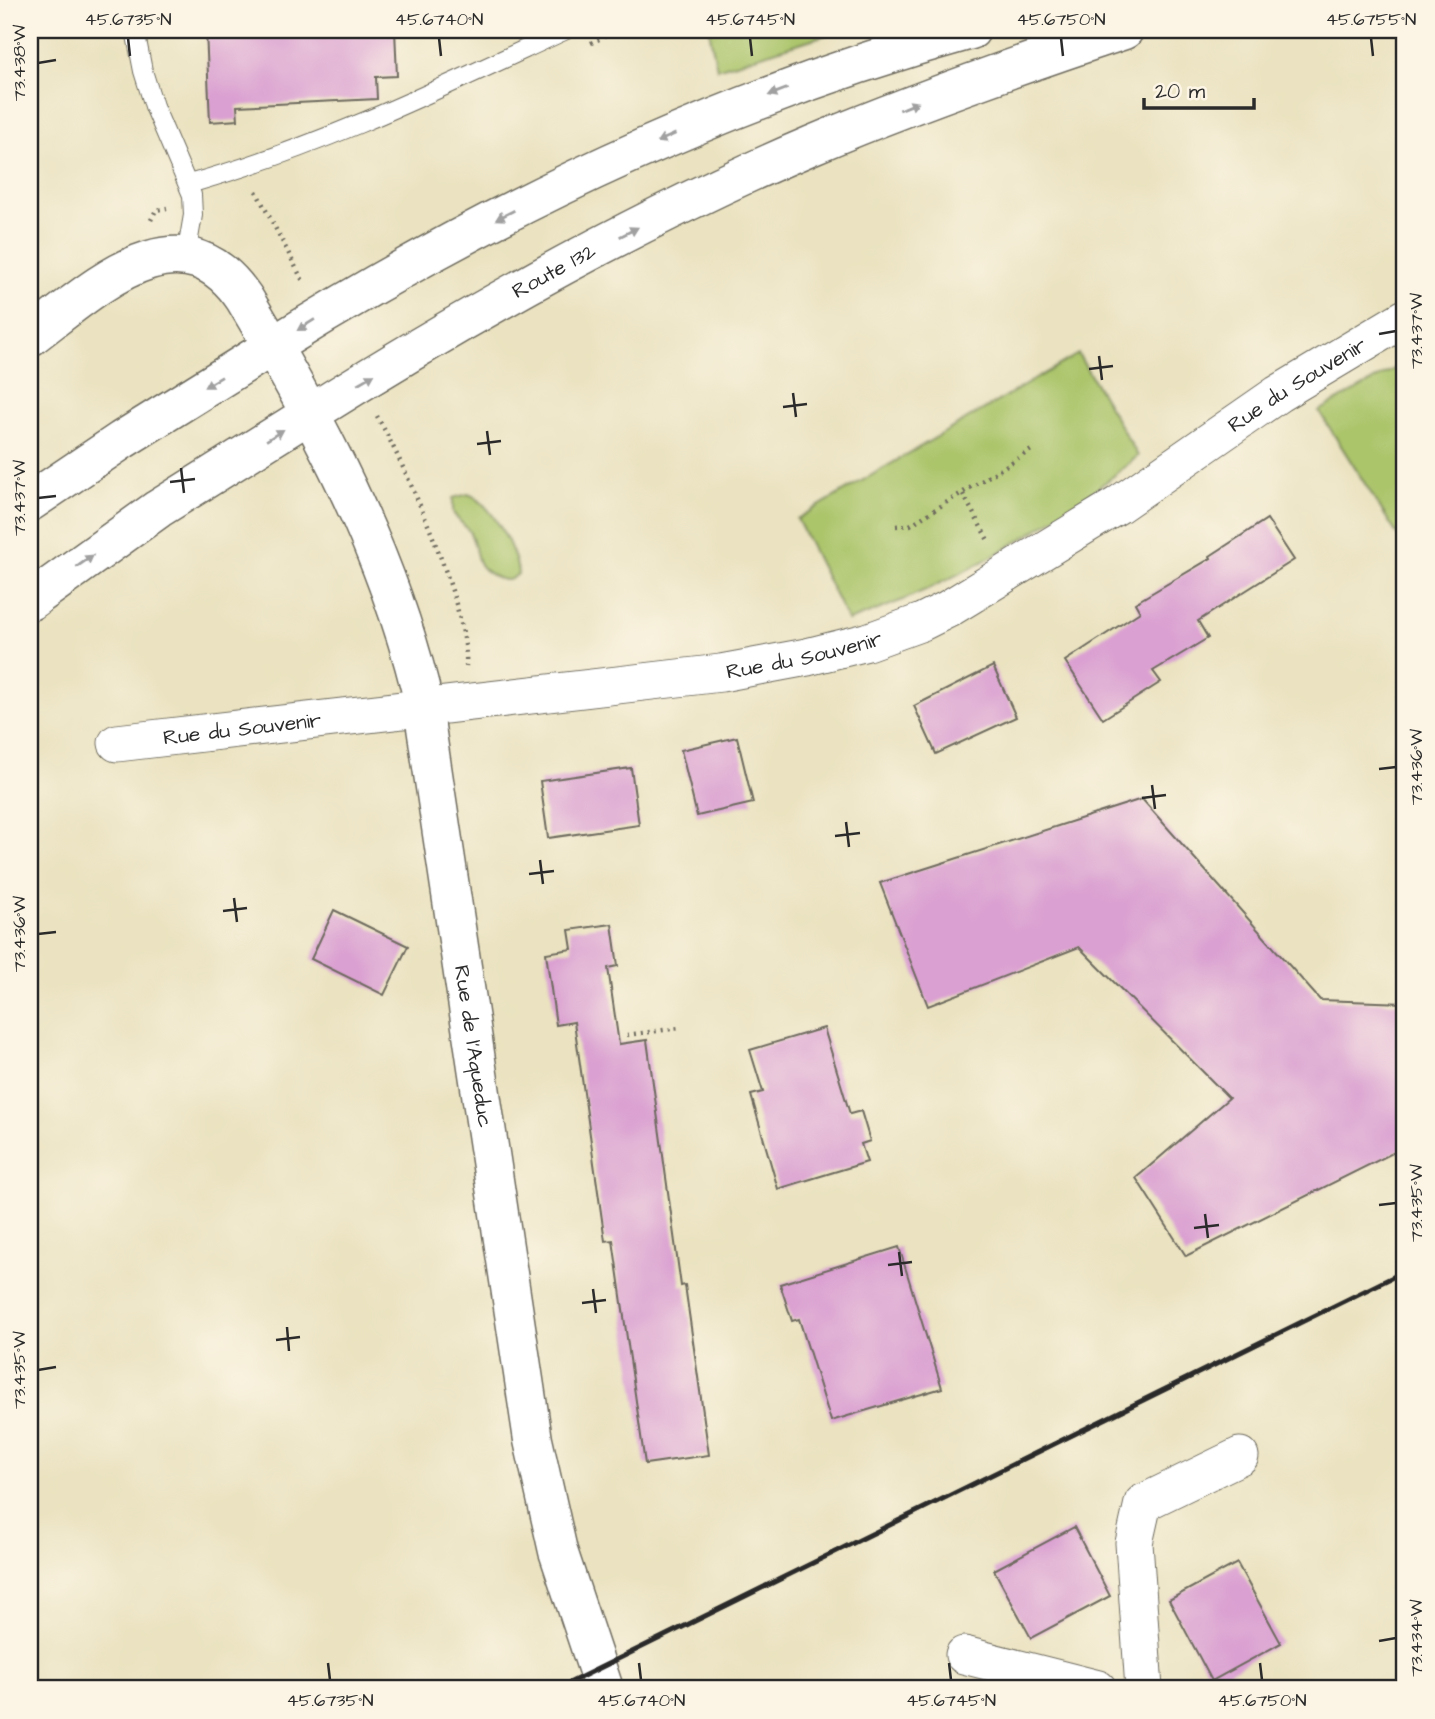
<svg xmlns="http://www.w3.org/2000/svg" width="1435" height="1719" font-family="'Architects Daughter',sans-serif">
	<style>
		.green { fill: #abc56b; stroke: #6b784b; stroke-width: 2 }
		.building { fill: #daa0d1 }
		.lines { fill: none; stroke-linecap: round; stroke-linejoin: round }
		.service-casing { stroke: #6e6b5f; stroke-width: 20 }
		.minor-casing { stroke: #6e6b5f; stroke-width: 39 }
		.tertiary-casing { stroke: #6e6b5f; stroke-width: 41 }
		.primary-casing { stroke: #6e6b5f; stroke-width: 41 }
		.trunk-casing { stroke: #6e6b5f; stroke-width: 41 }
		.path { stroke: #6e6b5f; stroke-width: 4.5; stroke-dasharray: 2 5; stroke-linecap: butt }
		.service { stroke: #fff; stroke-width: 18 }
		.minor { stroke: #fff; stroke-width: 37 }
		.tertiary { stroke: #fff; stroke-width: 38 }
		.primary { stroke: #fff; stroke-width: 38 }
		.trunk { stroke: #fff; stroke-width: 38 }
		.rail { stroke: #2b2b2b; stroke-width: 5 }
		.oneway { fill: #a0a0a0 }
		.ticks { fill: none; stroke: #2b2b2b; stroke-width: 2.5 }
		.labels { text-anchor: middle; stroke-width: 7; stroke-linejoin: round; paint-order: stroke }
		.street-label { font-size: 21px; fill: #2b2b2b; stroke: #fcf5e5 }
		.neatline { fill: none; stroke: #2b2b2b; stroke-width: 2.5 }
		.ticks-label { font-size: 18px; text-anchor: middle; fill: #2b2b2b }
	</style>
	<rect width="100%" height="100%" fill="#fcf5e5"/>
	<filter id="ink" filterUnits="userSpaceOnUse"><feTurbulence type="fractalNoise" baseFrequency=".0143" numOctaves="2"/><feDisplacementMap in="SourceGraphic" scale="14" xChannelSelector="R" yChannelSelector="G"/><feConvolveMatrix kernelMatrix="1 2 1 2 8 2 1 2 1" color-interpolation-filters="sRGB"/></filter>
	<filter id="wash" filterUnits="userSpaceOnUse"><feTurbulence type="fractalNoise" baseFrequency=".00686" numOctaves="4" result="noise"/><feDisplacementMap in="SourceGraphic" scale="28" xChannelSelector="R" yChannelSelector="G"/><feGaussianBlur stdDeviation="1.57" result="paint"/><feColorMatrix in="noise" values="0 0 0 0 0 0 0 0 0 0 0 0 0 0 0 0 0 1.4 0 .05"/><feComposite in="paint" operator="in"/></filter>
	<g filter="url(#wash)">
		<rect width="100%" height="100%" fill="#eae2c0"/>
		<!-- green -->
		<g class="green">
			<polygon points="709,30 841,30 717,69"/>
			<path d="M1078,354L1138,456C1054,527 952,585 848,621L797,519Z"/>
			<polygon points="1405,363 1405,547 1319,411"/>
			<path d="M468,494C490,501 517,551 518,574C511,580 507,582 498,578C470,565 481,556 470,533C467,526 457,521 453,512V498Z"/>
		</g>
		<g id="blocks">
			<!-- building -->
			<g class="building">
				<polygon points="206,30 395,30 397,76 376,77 377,99 237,106 238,120 210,122"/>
				<polygon points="1267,519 1294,560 1198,621 1208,638 1153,671 1161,682 1103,719 1065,661 1140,612 1135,603 1211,558 1210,556"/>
				<polygon points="993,666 1016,717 936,754 914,706"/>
				<polygon points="737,737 753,803 697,816 681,750"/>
				<polygon points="631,768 639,825 548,838 540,781"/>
				<polygon points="1142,799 1320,1000 1405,1003 1405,1147 1186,1256 1136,1178 1229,1098 1079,947 928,1006 880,883"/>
				<polygon points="334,910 408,946 384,995 311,959"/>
				<polygon points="612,924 618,966 608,968 619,1044 647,1040 681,1286 685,1285 709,1455 645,1464 613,1240 605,1241 574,1022 556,1025 546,953 572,949 569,930"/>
				<polygon points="824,1028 850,1114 861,1111 870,1141 861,1144 867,1162 778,1189 751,1095 763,1092 750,1050"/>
				<polygon points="899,1247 942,1388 831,1421 799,1319 792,1321 780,1284"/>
				<polygon points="1074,1527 1110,1596 1031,1638 994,1570"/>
				<polygon points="1237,1563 1281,1643 1212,1681 1169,1600"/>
			</g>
		</g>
	</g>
	<g filter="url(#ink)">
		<use href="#blocks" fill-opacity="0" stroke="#6e6b5f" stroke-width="2"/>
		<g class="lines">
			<defs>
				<g id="service">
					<polyline points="135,30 143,71 154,106 192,195 193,215 186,256"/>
					<path d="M189,184C321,147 443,87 566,30"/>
				</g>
				<g id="minor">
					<path id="s1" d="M117,743L721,673L807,657L867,642L922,622L948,609L1118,505L1278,394L1405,318"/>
					<polyline points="964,1655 1098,1689"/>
					<polyline points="1144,1689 1134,1543 1143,1503 1240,1456"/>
				</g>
				<g id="tertiary">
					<path id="s2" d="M30,337C93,290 180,204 244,298C318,421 385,548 420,687L533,1440L558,1551L604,1689"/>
				</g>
				<g id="primary">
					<path d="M271,347C489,211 724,98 971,30"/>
					<path id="s3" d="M308,415C469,314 637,219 812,145C914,102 1019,65 1124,30"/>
				</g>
				<g id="trunk">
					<polyline points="30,502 122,440 271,347"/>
					<polyline points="30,601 158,509 308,415"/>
				</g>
			</defs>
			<!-- service casing -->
			<use href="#service" class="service-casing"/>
			<!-- minor casing -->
			<use href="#minor" class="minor-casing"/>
			<!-- tertiary casing -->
			<use href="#tertiary" class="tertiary-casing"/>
			<!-- primary casing -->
			<use href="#primary" class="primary-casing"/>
			<!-- trunk casing -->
			<use href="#trunk" class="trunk-casing"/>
			<!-- path -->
			<g class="path">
				<polyline points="591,43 618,30"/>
				<polyline points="256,191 304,283"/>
				<polyline points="151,220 156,210 167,208"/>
				<path d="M377,416C406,467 470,611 466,666"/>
				<polyline points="963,494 989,542"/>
				<polyline points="896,526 910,525 1033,449"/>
				<polyline points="627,1035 679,1028"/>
			</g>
			<!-- service -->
			<use href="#service" class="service"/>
			<!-- minor -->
			<use href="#minor" class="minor"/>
			<!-- tertiary -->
			<use href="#tertiary" class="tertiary"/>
			<!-- primary -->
			<use href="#primary" class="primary"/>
			<!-- trunk -->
			<use href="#trunk" class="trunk"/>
			<!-- rail -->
			<polyline class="rail" points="557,1689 1405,1271"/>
		</g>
		<!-- one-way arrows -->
		<defs><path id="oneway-solid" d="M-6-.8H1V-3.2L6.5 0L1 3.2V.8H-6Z" transform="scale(1.75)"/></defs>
		<g class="oneway">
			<use href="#oneway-solid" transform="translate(778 92) rotate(159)"/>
			<use href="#oneway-solid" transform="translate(909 106) rotate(-22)"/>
			<use href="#oneway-solid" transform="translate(666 138) rotate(156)"/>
			<use href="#oneway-solid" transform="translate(505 215) rotate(153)"/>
			<use href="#oneway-solid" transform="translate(629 232) rotate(-27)"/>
			<use href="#oneway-solid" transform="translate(306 325) rotate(148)"/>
			<use href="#oneway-solid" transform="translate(366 379) rotate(-30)"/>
			<use href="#oneway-solid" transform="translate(213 382) rotate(149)"/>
			<use href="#oneway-solid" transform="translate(275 435) rotate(-32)"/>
			<use href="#oneway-solid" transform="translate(85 561) rotate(-35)"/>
		</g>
	</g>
	<!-- ticks -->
	<path class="ticks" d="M128,38L130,56M439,38L441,56M750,38L752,56M1061,38L1063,56M1371,38L1373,56M38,63L56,60M1379,334L1396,331M1099,356L1102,380M1089,369L1113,366M793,393L796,417M783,407L807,404M487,431L490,455M477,444L501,441M181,468L184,493M170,482L195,479M38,498L56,496M1379,769L1396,767M1152,785L1155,809M1142,798L1166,795M846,822L849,847M835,836L860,833M540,860L543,884M529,874L554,871M234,898L237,922M223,911L247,908M38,934L56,932M1379,1205L1396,1203M1205,1214L1208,1238M1194,1228L1219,1225M899,1252L902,1276M888,1265L912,1262M593,1289L596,1313M582,1303L606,1300M287,1327L289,1351M276,1340L300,1337M38,1370L56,1367M1379,1641L1396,1638M328,1663L330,1680M639,1663L641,1680M949,1663L951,1680M1260,1663L1262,1680"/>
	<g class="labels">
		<!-- street labels -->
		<g class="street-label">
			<text dy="7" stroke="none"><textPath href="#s3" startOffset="285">Route 132</textPath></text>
			<text dy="7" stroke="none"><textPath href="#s1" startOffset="1260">Rue du Souvenir</textPath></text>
			<text dy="7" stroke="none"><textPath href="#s1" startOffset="693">Rue du Souvenir</textPath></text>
			<text dy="7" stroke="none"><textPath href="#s1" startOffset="126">Rue du Souvenir</textPath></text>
			<text dy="7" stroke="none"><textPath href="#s2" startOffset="1045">Rue de l'Aqueduc</textPath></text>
		</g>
	</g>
	<!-- margin -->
	<rect width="1435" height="1719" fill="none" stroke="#fcf5e5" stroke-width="77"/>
	<!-- scale -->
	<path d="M1144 98v10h110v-10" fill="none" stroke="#2b2b2b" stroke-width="3.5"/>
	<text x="1155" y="98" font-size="21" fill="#2b2b2b" stroke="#fcf5e5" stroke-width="5" paint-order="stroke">20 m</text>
	<rect x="38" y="38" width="1358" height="1642" class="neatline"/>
	<g class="ticks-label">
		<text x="128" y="25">45.6735°N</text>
		<text x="439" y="25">45.6740°N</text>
		<text x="750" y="25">45.6745°N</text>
		<text x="1061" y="25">45.6750°N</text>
		<text x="1371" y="25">45.6755°N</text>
		<text transform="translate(19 63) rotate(-90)" y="6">73.438°W</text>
		<text transform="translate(1416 331) rotate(-90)" y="6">73.437°W</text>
		<text transform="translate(19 498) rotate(-90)" y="6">73.437°W</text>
		<text transform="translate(1416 767) rotate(-90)" y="6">73.436°W</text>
		<text transform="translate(19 934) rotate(-90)" y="6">73.436°W</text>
		<text transform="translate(1416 1203) rotate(-90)" y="6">73.435°W</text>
		<text transform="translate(19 1370) rotate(-90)" y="6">73.435°W</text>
		<text transform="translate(1416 1638) rotate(-90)" y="6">73.434°W</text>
		<text x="330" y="1706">45.6735°N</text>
		<text x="641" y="1706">45.6740°N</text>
		<text x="951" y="1706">45.6745°N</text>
		<text x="1262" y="1706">45.6750°N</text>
	</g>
</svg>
